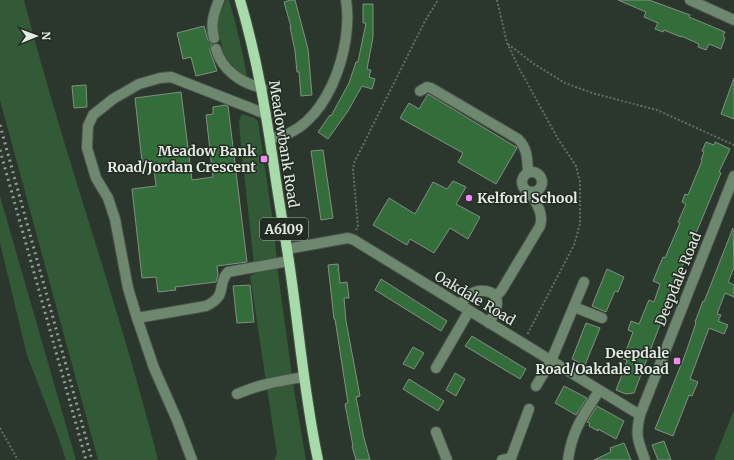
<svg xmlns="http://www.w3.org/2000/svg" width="734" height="460" font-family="Merriweather,serif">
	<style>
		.green { fill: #335a36 }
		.building { fill: #336d39; stroke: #838f83 }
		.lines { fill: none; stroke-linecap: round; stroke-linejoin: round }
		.minor-casing { stroke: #49534a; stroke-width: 12 }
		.major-casing { stroke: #49534a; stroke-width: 12 }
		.path { stroke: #656e66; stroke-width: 2; stroke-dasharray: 2 2; stroke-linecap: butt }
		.minor { stroke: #6e876f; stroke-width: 10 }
		.major { stroke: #a8dbaa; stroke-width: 10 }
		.rail { stroke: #959d96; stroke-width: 3; stroke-dasharray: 2 4; stroke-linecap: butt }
		.poi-dot { fill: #f18af4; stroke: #222c22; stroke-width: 1.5 }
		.labels { text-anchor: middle; stroke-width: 3; stroke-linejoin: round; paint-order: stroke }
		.shield { fill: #222c22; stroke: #aab2aa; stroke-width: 1 }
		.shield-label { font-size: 13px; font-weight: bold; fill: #e4ebe5 }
		.street-label { font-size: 14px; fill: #e4ebe5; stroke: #222c22 }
		.poi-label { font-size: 14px; font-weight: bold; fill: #e4ebe5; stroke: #222c22; text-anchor: end }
	</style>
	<rect width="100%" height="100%" fill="#2b362c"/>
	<!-- green -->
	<g class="green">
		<path d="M0,0H24C64,155 119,305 158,460H98L0,100Z"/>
		<path d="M226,0H229C237,27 243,54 248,81L225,58L216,23Z"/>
		<polygon points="242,114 254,118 258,121 274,229 278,273 294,390 306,460 274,460 277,454 250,276 255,274 240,136 239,120"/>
		<polygon points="0,196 76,460 66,460 58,436 27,355 0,243"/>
		<polygon points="734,410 734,460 714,460"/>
	</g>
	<!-- building -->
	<g class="building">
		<polygon points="291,0 295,0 308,49 312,95 301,96 299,72 297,72 295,51 290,27 291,27 284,2"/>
		<polygon points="618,0 649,0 690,15 689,17 725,32 723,36 725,38 721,49 709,44 706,50 698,47 699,44 681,36 681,37 664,30 663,32 655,29 658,23 644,17 646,12"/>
		<polygon points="363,4 373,4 373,37 367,69 371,70 369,77 375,79 372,89 362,86 348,111 328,139 318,132 330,115 331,116 349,83 356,62 358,62 366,23 363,23"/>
		<polygon points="204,26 208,40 212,44 210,48 210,51 217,71 196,76 191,57 183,59 177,33"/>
		<polygon points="734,78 734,119 721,114"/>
		<polygon points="86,85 87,107 74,108 72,86"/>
		<polygon points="181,92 192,180 213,177 206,115 213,114 213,107 225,105 228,106 247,262 217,266 218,275 216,282 175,287 176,290 158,292 156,277 142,278 132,189 156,186 153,161 142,162 135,98"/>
		<polygon points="428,94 516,147 517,148 496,184 458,162 463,153 400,118 409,103 419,109"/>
		<polygon points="706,142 714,145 715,142 730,149 719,172 721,173 680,272 634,393 626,394 616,390 625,367 627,360 623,359 633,332 628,330 631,321 639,324 649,300 654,302 660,284 653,281 663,257 665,258 680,223 678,222 686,204 682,202 685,194 688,195 702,161 701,160 704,152 702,151"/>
		<polygon points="323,150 333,218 321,220 311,151"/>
		<polygon points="453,181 466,187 456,204 480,217 468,239 450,228 434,253 410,239 407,245 373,225 389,198 415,214 433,182 447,189"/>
		<polygon points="733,228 734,268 728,282 734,285 734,297 725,293 717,314 721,315 718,321 728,325 724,334 709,328 690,379 698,382 692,396 689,395 673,436 655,429 685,355 696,323 695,322 703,301 704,302"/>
		<polygon points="338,264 340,283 347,282 349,298 344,298 346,321 360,396 356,397 364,438 370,460 356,460 352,446 353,446 345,404 348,403 335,319 334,319 328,265"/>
		<polygon points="607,269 624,277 618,292 615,291 606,312 592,306"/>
		<polygon points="381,279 447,321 441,331 375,290"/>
		<polygon points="250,285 254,322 237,323 233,286"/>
		<polygon points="586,323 600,328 585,365 572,359"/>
		<polygon points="472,336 526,369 520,379 465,346"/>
		<polygon points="413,347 424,353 414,369 403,364"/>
		<polygon points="455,373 465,379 456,396 446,390"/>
		<polygon points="409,379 444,401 438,411 403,389"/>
		<polygon points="564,386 587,398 576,415 555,403"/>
		<polygon points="597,406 624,421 616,439 598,429 598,431 589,426 590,423 587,422"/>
		<polygon points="664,441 671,460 658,460 652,445"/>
		<polygon points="624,443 631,460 594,460 611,452 610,448"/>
	</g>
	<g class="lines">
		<defs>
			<g id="minor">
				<polyline points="690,0 734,20"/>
				<path d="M214,38C210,24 214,13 219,0"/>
				<path d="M216,49C222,70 241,83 262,88"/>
				<path d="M420,91L427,87L431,88L518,139C528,149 527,159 528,172"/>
				<path d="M270,138C326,134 354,47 346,0"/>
				<circle cx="532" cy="182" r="10"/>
				<polyline points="287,249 348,238 354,240 640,415"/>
				<path d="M496,296L501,291L540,226C544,213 536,203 530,192"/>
				<path d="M460,305C463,301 466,297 471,294C479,289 496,289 497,302C498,309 492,317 489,323"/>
				<polyline points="574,307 602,318"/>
				<path d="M137,318L206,306C229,295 216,285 228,272L289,261"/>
				<polyline points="436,368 469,311"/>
				<polyline points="536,386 551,361 584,282"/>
				<path d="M237,394C260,384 279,381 304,377"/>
				<polyline points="436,432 447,460"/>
				<polyline points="192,460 177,420 154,368 137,318 128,288 115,219 108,198 96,178 87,148 88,126 93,115 113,99 139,84 160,78 171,77 266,114"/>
				<polyline points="502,460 511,458 529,409"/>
				<path d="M568,460C572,430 583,416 599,391"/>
				<path d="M645,460C638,441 635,435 640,415L734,176"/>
			</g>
			<path id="major" d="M240,0C258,61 267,119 276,181C280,208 285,235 289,262C299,328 304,395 318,460"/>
		</defs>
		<!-- minor casing -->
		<use href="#minor" class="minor-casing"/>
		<!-- major casing -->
		<use href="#major" class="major-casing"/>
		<!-- path -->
		<g class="path">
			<polyline points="497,0 507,43 519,68 558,139 576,166 580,182 580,224 574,245 527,335"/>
			<polyline points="508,44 534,64 565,83 592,93 657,110 734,145"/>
			<polyline points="356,230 358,227 353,169 354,163 425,21 438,0"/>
			<polyline points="0,428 18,460"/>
		</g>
		<!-- minor -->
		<use href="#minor" class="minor"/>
		<!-- major -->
		<use href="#major" class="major"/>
		<!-- rail -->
		<g class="rail">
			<polyline points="0,125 92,460"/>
			<polyline points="0,150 86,460"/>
		</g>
	</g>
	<!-- markers -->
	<g class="poi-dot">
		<rect x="260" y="155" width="8" height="8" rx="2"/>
		<circle cx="469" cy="198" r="4"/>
		<rect x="673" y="357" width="8" height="8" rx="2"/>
	</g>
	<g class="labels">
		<!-- shield labels -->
		<rect class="shield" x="260" y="218" width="48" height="22" rx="3"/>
		<g class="shield-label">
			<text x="284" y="234">A6109</text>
		</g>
		<!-- street labels -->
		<g class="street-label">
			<text transform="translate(284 144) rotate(81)" y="5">Meadowbank Road</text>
			<text transform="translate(678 279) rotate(-68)" y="5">Deepdale Road</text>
			<text transform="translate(475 298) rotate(31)" y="5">Oakdale Road</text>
		</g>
		<!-- poi labels -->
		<g class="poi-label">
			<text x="256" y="156">Meadow Bank<tspan x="256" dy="16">Road/Jordan Crescent</tspan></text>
			<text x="477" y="203" text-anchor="start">Kelford School</text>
			<text x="669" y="358">Deepdale<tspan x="669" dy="16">Road/Oakdale Road</tspan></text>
		</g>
	</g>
	<!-- north arrow -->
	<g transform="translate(36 36) rotate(89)" stroke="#222c22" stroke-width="3" paint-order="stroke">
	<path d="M0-3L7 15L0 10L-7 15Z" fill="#e4ebe5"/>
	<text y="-6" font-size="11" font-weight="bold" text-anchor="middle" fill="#e4ebe5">N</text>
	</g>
</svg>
